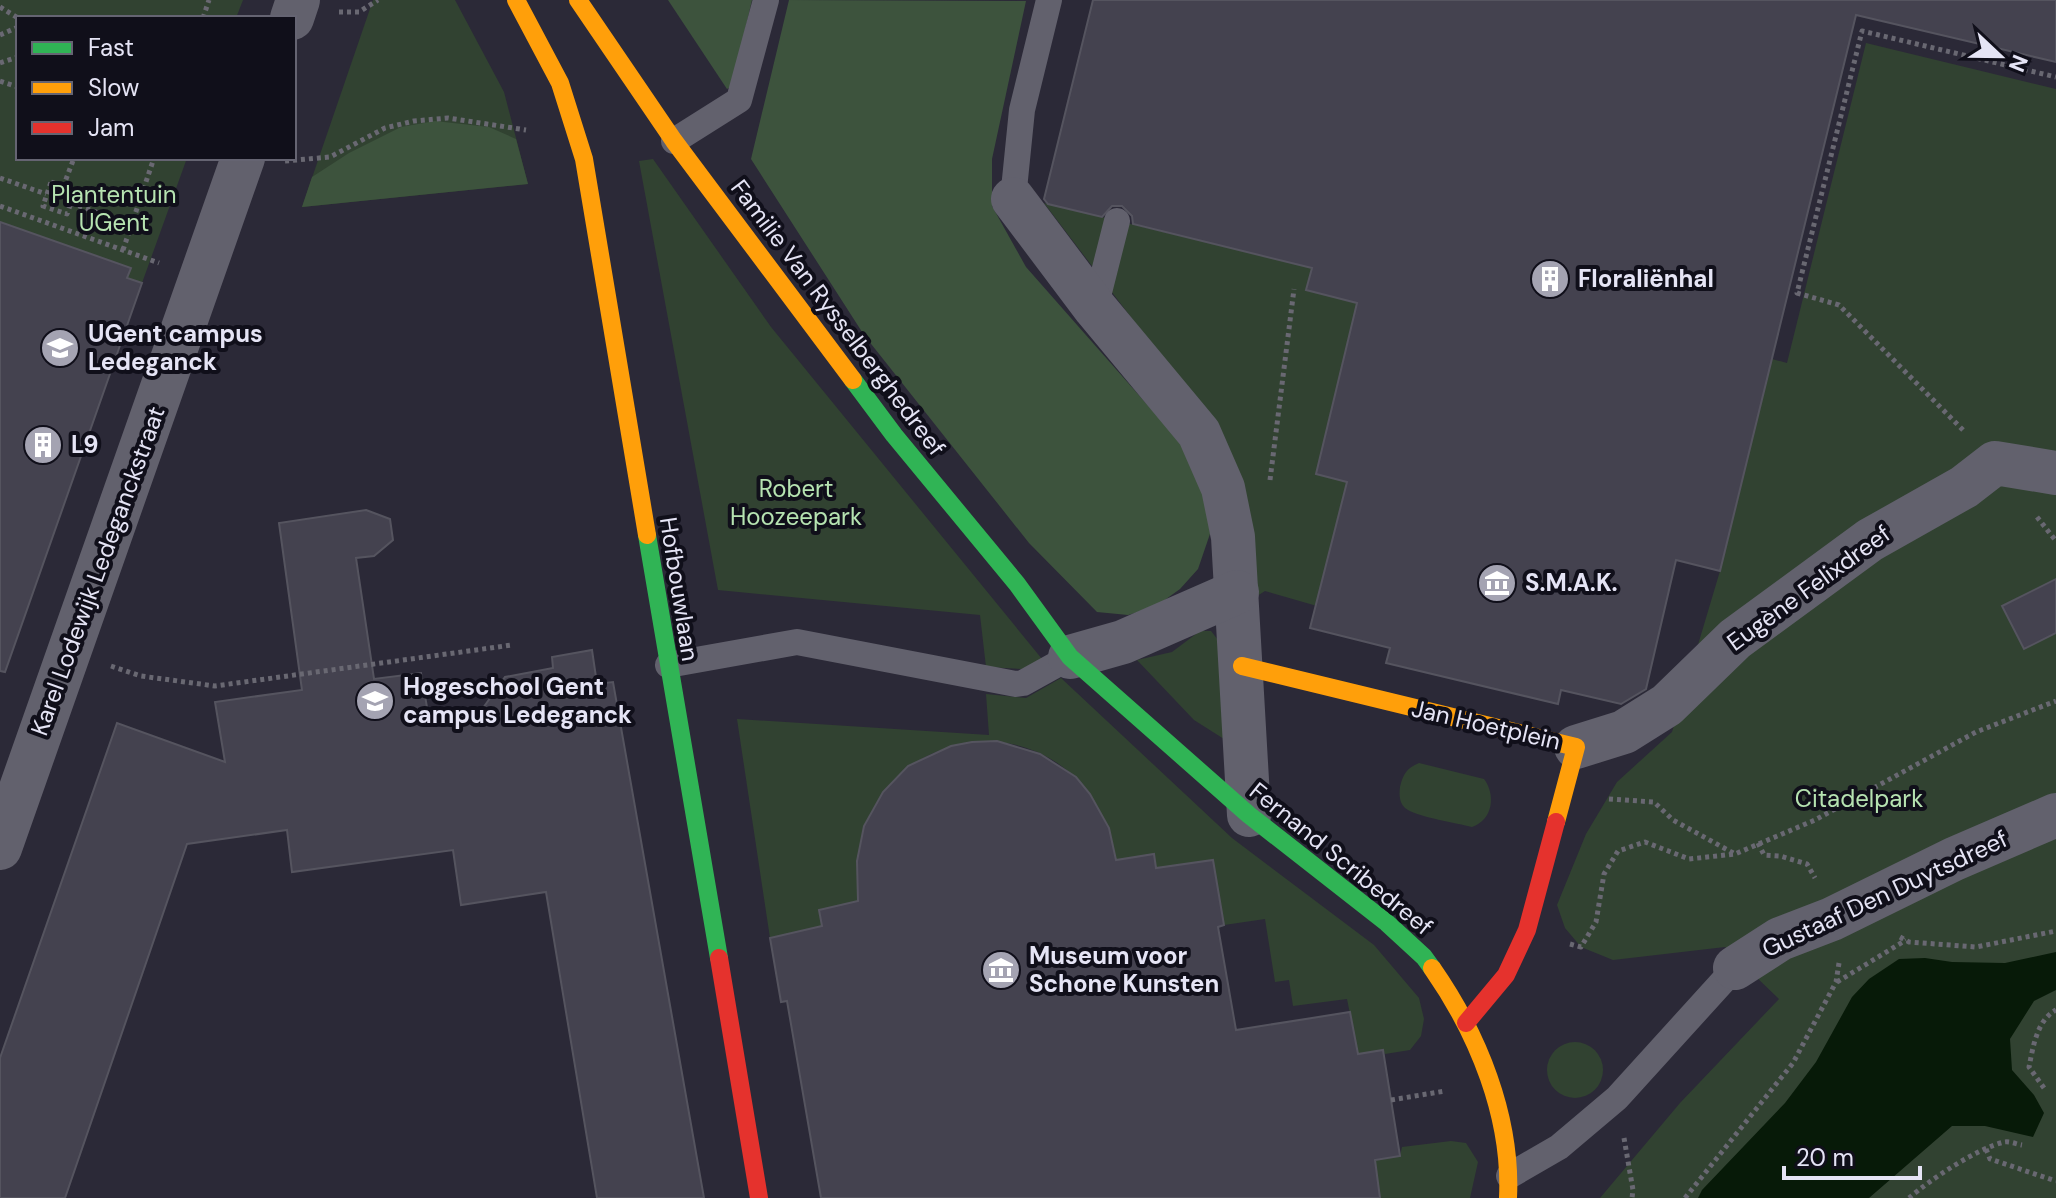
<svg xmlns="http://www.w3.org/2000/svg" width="2056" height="1198" font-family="'DM Sans',sans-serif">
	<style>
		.green { fill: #314231 }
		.forest { fill: #3d533d }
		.water { fill: #071a08 }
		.building { fill: #44424f; stroke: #55545f; stroke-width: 2 }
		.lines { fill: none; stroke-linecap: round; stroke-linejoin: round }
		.path { stroke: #696872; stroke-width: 5; stroke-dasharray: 4 4; stroke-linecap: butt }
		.lane { stroke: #62616d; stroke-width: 26 }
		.street { stroke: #62616d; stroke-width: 44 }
		.fast { stroke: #30b455; stroke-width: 18 }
		.slow { stroke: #ff9f0a; stroke-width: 18 }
		.jam { stroke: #e5322d; stroke-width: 18 }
		.labels { text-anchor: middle; stroke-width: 8; stroke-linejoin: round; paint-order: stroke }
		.park-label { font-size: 24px; fill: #b6e3b1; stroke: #100f1a }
		.poi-label { font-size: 24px; font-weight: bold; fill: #e5e4f5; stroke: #100f1a; text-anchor: start }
		.street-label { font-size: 24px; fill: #e5e4f5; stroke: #100f1a }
	</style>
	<rect width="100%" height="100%" fill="#2b2937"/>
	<!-- green -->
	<g class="green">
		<polygon points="0,0 243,0 236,18 18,18 18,158 187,158 142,283 127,278 131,268 0,222"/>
		<polygon points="373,0 455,0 504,92 528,184 302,207"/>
		<polygon points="1866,43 2056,89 2056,1198 1600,1198 1680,1103 1779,999 1725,947 1613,960 1581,947 1565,928 1557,905 1586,834 1617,782 1672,732 1720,571 1772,359 1787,363"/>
		<polygon points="653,159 771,327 1042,659 1022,669 986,667 980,615 718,590 639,161"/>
		<polygon points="1044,203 1312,268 1306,290 1357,303 1316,474 1347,482 1317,606 1265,591 1254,598 1207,417"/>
		<polygon points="1200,631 1211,631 1218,640 1224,739 1194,720 1137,660 1172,652"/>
		<path d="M1061,678L1232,838L1374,945L1419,998L1424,1019L1421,1036L1410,1050L1385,1054L1383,1050L1358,1054L1347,999L1293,1006L1289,980L1275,982L1265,919L1224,925L1213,860L1156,868L1154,854L1116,860C1113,849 1112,835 1107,825C1043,678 833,739 860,901L820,910L822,926L770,938L737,719L989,735L986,694L1026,698Z"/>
		<path d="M1419,763L1484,779C1496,795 1493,820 1472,827C1457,823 1419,817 1408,810C1399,805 1399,795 1400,787C1403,774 1407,768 1419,763Z"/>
		<circle cx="1575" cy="1070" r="28"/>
		<polygon points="1451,1141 1466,1143 1478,1162 1470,1198 1380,1198 1375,1160 1400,1156 1402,1147"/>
	</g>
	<!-- forest -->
	<g class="forest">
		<polygon points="668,0 752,0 732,86 727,89"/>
		<polygon points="789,0 1026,1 992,159 992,206 1026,267 1181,443 1203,489 1212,528 1198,569 1180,589 1155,607 1128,615 1097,612 1029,543 864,335 751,159"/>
		<polygon points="435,121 489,127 516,139 528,184 302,207 312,177 349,153 401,127"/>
	</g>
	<!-- water -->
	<polygon class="water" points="2056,952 2056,990 2034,1001 2010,1039 2012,1070 2034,1095 2044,1113 2033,1137 1985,1126 1952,1126 1869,1198 1698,1198 1702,1190 1785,1103 1816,1062 1852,997 1869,979 1899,959 1925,958 1952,962 2005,963"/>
	<!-- building -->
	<g class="building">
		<polygon points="1093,0 2056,0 2056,62 1856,15 1720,571 1676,560 1646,689 1621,704 1561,690 1558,704 1386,663 1390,648 1310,628 1347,482 1316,474 1357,303 1306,290 1312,268 1133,224 1132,216 1122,206 1112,206 1102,217 1048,204 1044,199"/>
		<polygon points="0,222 131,268 127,278 142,283 5,672 0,671"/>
		<polygon points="366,510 390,519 393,540 374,556 356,558 374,679 421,673 428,713 483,708 505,677 553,668 552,657 592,650 597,684 613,682 704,1198 597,1198 546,892 461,905 453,850 292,872 287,830 187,844 65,1198 0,1198 0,1058 117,723 225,762 215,702 302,690 279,523"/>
		<polygon points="2056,579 2056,633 2024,649 2002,606"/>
		<polygon points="997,741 1040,754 1076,777 1090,794 1109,828 1116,860 1154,854 1156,868 1213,860 1224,925 1218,927 1236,1030 1350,1012 1358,1054 1383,1050 1400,1156 1375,1160 1380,1198 821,1198 787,1001 781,1002 770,938 822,926 819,910 858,901 857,861 864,826 883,792 908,766 951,746 972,742"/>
	</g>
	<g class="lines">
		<!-- path -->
		<g class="path">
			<polyline points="0,7 18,18"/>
			<polyline points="339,12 359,12 378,0"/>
			<polyline points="203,18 209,0"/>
			<polyline points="0,35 18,27"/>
			<polyline points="17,43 18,43"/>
			<polyline points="0,63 18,57"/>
			<polyline points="0,81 18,87"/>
			<polyline points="285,161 330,157 385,128 414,121 448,118 526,130"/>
			<polyline points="0,178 46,194"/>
			<polygon points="51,182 75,191 67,214 43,206"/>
			<polyline points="63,187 74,158"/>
			<polyline points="71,203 107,216"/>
			<polyline points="0,206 159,263"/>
			<polyline points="123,250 154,158"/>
			<polyline points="1963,430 1839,305 1797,293 1862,31 2056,77"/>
			<polyline points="1270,480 1294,289"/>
			<polyline points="2037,517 2056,541"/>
			<polyline points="111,666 141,676 215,686 512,645"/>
			<polyline points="1609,799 1654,802 1673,820 1735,854"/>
			<polyline points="1758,843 1764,855 1780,856 1807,864 1815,878"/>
			<polyline points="1900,937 1909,942 1976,947 2056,931"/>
			<polyline points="1570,944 1581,947 1596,922 1604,874 1618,851 1645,842 1689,859 1735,854 1815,820 1976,732 2056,701"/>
			<polyline points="1837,982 1906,940"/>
			<path d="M2044,1088L2029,1067C2033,1047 2037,1020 2056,1010"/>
			<polyline points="1391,1100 1445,1091"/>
			<polyline points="1624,1138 1633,1190 1632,1198"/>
			<polyline points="1986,1149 1990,1159 2056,1181"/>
			<polyline points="1685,1198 1793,1063 1836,982 1839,963"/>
			<path d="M1909,1198C1931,1179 1976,1149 2004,1142C2010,1141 2016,1144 2022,1145"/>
		</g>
		<!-- lane -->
		<g class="lane">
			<polyline points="674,141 739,100 766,0"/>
			<polyline points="1013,199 1022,110 1049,0"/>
			<polyline points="1095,308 1117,221"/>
			<polyline points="668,665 797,642 1016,684 1023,683 1070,657"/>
			<polyline points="1509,1176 1559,1147 1617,1098 1735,968"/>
		</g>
		<!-- street -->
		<g class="street">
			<polyline points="292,18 298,0"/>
			<polyline points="1013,199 1095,308 1199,433 1223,488 1233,537 1249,815"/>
			<polyline points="1070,657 1123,642 1237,592"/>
			<polyline points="1576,747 1624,732 1667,705 1735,639 1870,540 1964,487 1995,463 2056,473"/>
			<polyline points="0,848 243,158"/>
			<polyline points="1735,968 1780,939 1832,919 1954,859 2056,815"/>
		</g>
		<!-- fast -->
		<g class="fast">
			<polyline points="853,380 894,435 1017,584 1070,657 1249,815 1387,923 1424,957 1432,968"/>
			<polyline points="647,535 719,958"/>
		</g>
		<!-- slow -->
		<g class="slow">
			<polyline points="516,0 560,83 584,159 647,535"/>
			<polyline points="578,0 674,141 853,380"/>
			<polyline points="1242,666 1576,747 1556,822"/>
			<path d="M1432,968C1478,1034 1512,1117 1508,1198"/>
		</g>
		<!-- jam -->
		<g class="jam">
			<polyline points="719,958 759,1198"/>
			<polyline points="1466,1023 1506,975 1527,930 1556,822"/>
		</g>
	</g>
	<!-- icons -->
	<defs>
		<symbol id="building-disc" viewBox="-11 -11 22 22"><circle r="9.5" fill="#a4a3b2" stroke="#100f1a"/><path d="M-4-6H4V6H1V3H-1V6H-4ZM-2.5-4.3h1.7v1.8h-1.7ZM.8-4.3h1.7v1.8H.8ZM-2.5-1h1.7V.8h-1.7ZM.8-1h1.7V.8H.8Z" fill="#fff"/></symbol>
		<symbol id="university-disc" viewBox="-11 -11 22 22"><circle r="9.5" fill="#a4a3b2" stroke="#100f1a"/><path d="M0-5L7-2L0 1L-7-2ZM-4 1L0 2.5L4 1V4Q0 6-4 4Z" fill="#fff"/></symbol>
		<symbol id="museum-disc" viewBox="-11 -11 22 22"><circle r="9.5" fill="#a4a3b2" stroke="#100f1a"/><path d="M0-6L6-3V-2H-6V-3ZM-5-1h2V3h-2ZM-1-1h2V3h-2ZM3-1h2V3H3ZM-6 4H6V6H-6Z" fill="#fff"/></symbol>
	</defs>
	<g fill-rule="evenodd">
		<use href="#building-disc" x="1528" y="257" width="44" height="44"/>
		<use href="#university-disc" x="38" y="326" width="44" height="44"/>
		<use href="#building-disc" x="21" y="423" width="44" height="44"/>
		<use href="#museum-disc" x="1475" y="561" width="44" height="44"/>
		<use href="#university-disc" x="353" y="679" width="44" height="44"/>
		<use href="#museum-disc" x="979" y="948" width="44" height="44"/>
	</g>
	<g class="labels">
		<!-- park labels -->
		<g class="park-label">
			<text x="114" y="203">Plantentuin<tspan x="114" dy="28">UGent</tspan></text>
			<text x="796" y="497">Robert<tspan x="796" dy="28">Hoozeepark</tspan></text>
			<text x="1859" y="807">Citadelpark</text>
		</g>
		<!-- poi labels -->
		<g class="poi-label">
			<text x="1578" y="287">Floraliënhal</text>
			<text x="88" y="342">UGent campus<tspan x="88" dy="28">Ledeganck</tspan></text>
			<text x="71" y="453">L9</text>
			<text x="1525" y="591">S.M.A.K.</text>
			<text x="403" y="695">Hogeschool Gent<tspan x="403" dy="28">campus Ledeganck</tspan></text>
			<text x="1029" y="964">Museum voor<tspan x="1029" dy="28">Schone Kunsten</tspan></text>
		</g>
		<!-- street labels -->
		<g class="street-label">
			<text transform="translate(838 318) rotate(53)" y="8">Familie Van Rysselberghedreef</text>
			<text transform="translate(98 571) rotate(-70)" y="8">Karel Lodewijk Ledeganckstraat</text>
			<text transform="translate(1809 588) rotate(-36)" y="8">Eugène Felixdreef</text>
			<text transform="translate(679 589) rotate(81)" y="8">Hofbouwlaan</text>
			<text transform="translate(1486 725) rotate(13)" y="8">Jan Hoetplein</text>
			<text transform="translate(1341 859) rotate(39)" y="8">Fernand Scribedreef</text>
			<text transform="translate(1885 894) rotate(-25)" y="8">Gustaaf Den Duytsdreef</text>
		</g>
	</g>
	<!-- legend -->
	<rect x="16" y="16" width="280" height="144" fill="#100f1a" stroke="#656472" stroke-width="2"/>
	<rect x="32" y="42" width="40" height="12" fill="#30b455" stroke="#656472" stroke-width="2"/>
	<text x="88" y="56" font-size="24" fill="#e5e4f5">Fast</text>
	<rect x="32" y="82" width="40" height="12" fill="#ff9f0a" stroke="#656472" stroke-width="2"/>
	<text x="88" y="96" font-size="24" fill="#e5e4f5">Slow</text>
	<rect x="32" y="122" width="40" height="12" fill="#e5322d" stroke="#656472" stroke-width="2"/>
	<text x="88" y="136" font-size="24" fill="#e5e4f5">Jam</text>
	<!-- north arrow -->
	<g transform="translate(2000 56) rotate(112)" stroke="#100f1a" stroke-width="6" paint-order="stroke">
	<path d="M0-6L14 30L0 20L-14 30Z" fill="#e5e4f5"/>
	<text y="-12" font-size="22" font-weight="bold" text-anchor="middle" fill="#e5e4f5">N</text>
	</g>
	<!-- scale -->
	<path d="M1784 1166v12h136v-12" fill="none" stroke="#e5e4f5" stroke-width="4"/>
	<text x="1796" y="1166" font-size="24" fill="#e5e4f5" stroke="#100f1a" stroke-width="6" paint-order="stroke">20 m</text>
</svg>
